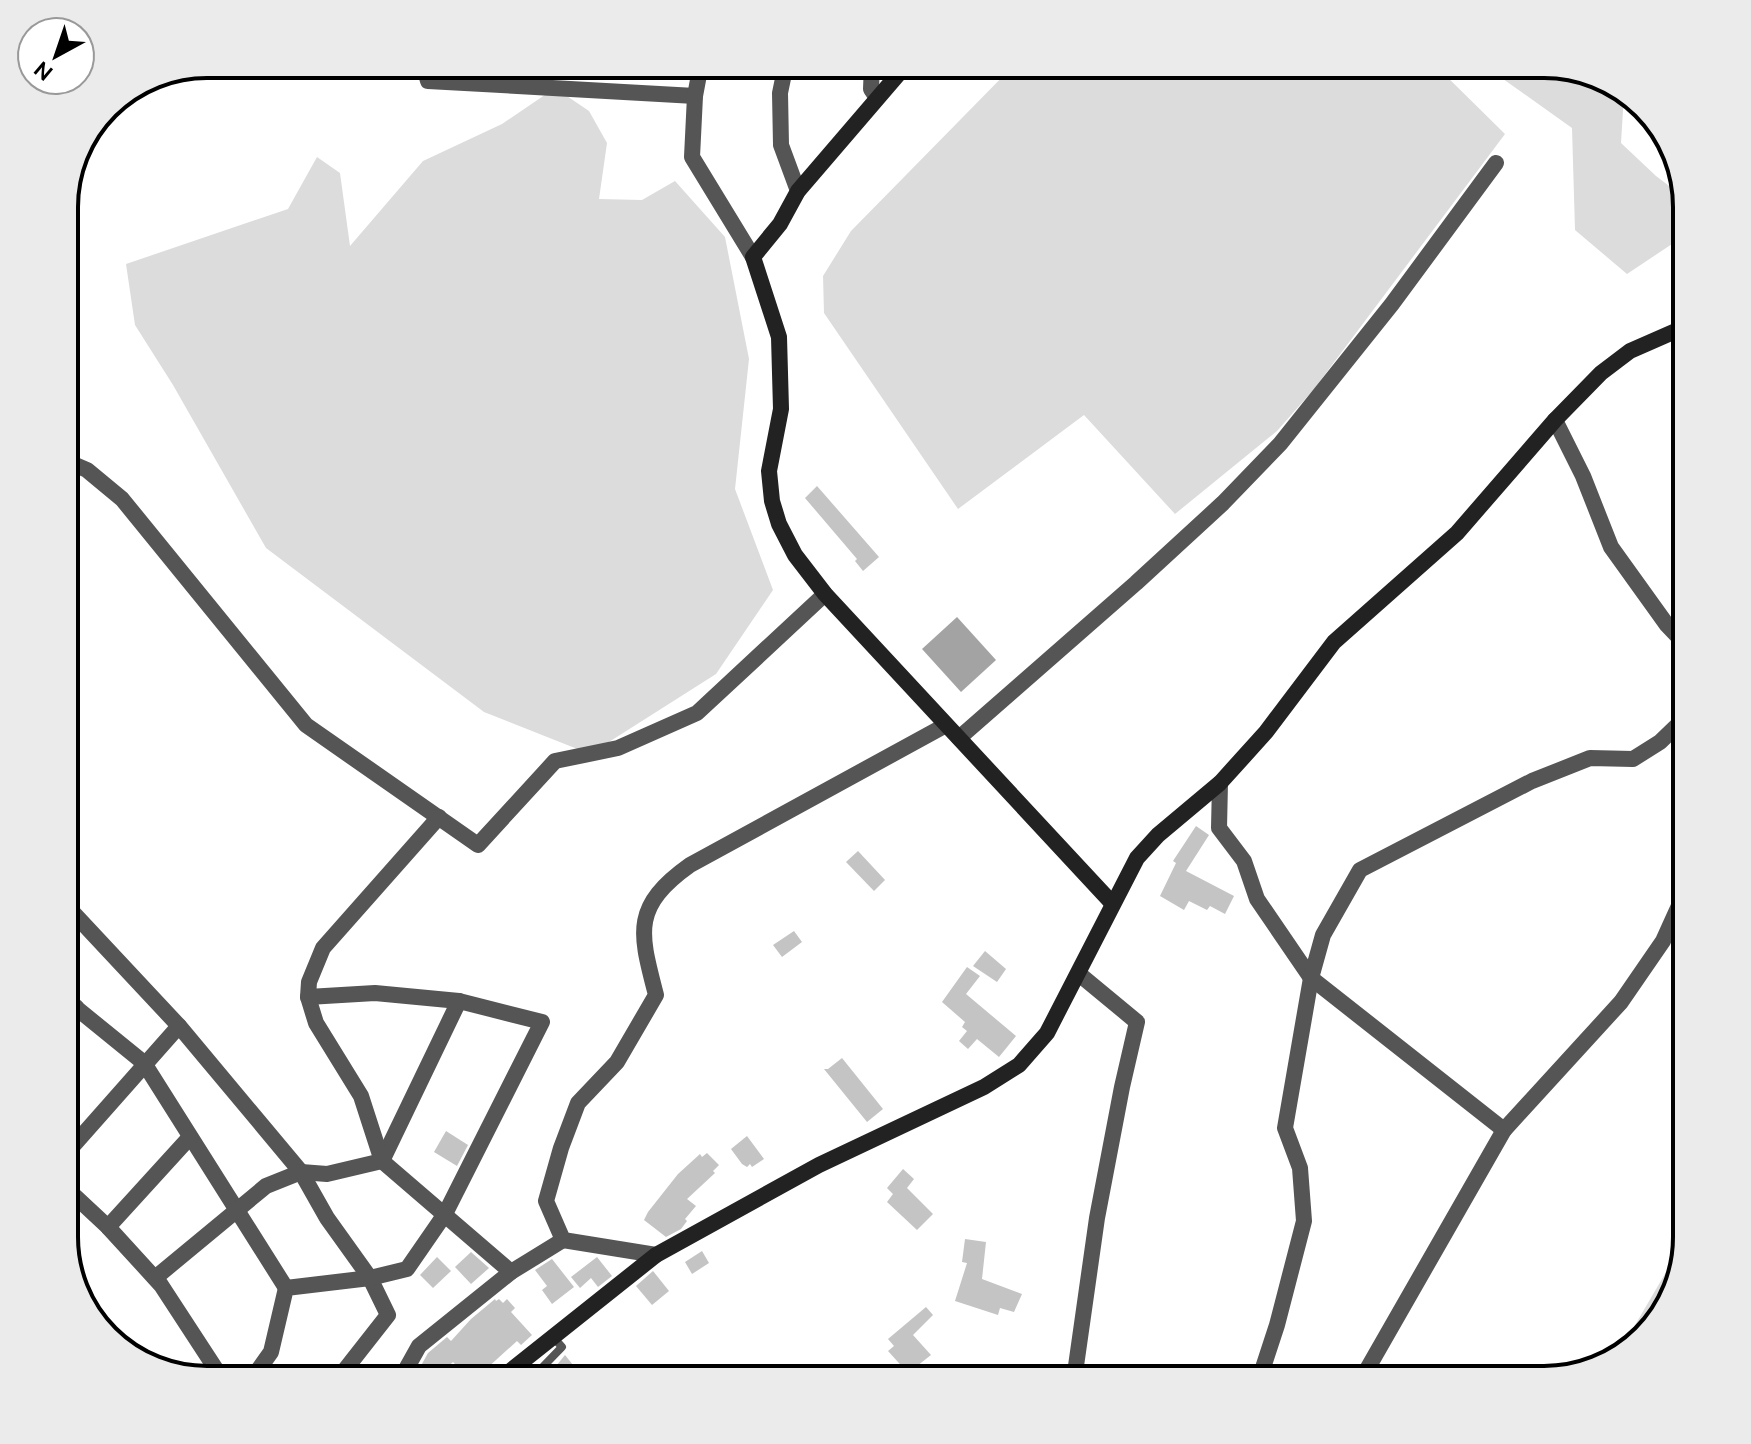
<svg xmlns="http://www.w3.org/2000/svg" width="1751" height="1444" font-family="Ubuntu,sans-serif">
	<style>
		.green { fill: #dcdcdc }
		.water { fill: #a3a3a3 }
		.building { fill: #c4c4c4 }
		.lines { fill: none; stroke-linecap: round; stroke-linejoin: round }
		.lane { stroke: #555; stroke-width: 8 }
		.street { stroke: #555; stroke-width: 16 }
		.secondary { stroke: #222; stroke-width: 16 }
		.rim { fill: none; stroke: #000; stroke-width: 4 }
	</style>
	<rect width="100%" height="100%" fill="#fff"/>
	<!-- green -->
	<g class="green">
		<polygon points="1015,64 1434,64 1505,134 1314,389 1277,431 1175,514 1084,415 958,509 824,313 823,276 851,231"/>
		<polygon points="1482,64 1545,64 1624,94 1621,143 1656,176 1685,198 1687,234 1627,274 1575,230 1572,128"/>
		<polygon points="555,88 589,111 607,143 599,199 642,200 675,181 725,237 749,359 735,489 773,590 716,674 590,754 484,712 266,548 173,385 135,325 126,264 288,209 317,157 340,173 350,246 423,161 502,124"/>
		<polygon points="1687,1185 1687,1238 1651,1332 1617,1356 1676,1255"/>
	</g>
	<!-- water -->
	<polygon class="water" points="957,617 996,660 961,692 922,649"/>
	<!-- building -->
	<g class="building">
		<polygon points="817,486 879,557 863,571 855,561 857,559 805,498"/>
		<polygon points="1196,826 1209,835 1186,871 1234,896 1225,914 1210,906 1207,910 1189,901 1184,910 1160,896 1176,863 1173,861"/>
		<polygon points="858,851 885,880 874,891 846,862"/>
		<polygon points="794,931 802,942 782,957 773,945"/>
		<polygon points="985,951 1006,969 997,982 973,966"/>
		<polygon points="967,967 980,976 966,994 1016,1036 999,1057 977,1039 968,1049 959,1041 967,1031 962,1027 965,1022 942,1002"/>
		<polygon points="842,1058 883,1109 867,1122 824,1069 828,1069"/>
		<polygon points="446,1131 468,1145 457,1166 434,1152"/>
		<polygon points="747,1136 764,1159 752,1167 750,1164 747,1167 742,1164 731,1149"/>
		<polygon points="707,1153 719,1165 713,1171 715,1173 687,1199 696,1206 685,1219 687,1221 681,1229 666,1237 644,1220 648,1212 678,1174 700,1154 702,1157"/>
		<polygon points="903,1169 914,1179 907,1188 933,1214 917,1230 887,1202 893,1194 887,1188"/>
		<polygon points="965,1239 986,1242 982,1279 1022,1294 1014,1312 1000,1308 998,1315 955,1301 967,1263 962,1262"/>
		<polygon points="702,1251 709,1263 692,1274 685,1262"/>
		<polygon points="471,1252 489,1268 471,1284 455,1267"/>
		<polygon points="437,1257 451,1271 433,1288 420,1275"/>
		<polygon points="597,1257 612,1276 598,1287 591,1278 580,1288 571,1277"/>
		<polygon points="552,1259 574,1287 552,1304 542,1290 547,1286 535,1270"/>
		<polygon points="653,1271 669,1291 652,1305 636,1286"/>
		<polygon points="495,1299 496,1301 499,1299 503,1303 507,1299 515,1308 511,1312 532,1335 521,1345 517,1341 474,1380 470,1380 453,1362 434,1380 413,1380 428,1353 447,1337 451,1341 471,1319"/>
		<polygon points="926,1307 933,1315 913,1335 931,1355 917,1366 928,1380 899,1380 908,1373 888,1351 894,1346 888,1339"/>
		<polygon points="565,1355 585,1380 559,1380 552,1371"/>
	</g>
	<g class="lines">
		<!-- lane -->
		<polyline class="lane" points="530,1380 562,1347 553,1337"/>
		<!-- street -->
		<g class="street">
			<polyline points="423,64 428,81 695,96"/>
			<polyline points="701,64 695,96 692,157 753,257"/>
			<polyline points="786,64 780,93 781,145 798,191"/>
			<polyline points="872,64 871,89 877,98"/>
			<polyline points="1555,420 1583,476 1611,547 1667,625 1687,646"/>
			<polyline points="64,460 87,470 122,499 306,725 478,845 555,761 618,748 697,713 825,594"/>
			<polyline points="959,738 1136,583 1223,503 1280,444 1392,304 1496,163"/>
			<polyline points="1220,783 1219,828 1244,861 1257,899 1311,978 1504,1130"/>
			<polyline points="64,903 179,1026 301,1172 327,1218 370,1278 388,1315 337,1380"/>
			<polyline points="64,998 144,1063 286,1288"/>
			<polyline points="64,1023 76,1007"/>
			<polyline points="64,1156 179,1026"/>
			<polyline points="64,1186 108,1227 161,1285 223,1380"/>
			<polyline points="108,1227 190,1137"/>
			<path d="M656,1255L563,1240L546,1201L561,1148L578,1103L617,1062L656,995C640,933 631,907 690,865L946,725"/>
			<polyline points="511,1272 563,1240"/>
			<polyline points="155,1278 266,1186 301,1172 327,1174 382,1161 459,1001 375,993 308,997"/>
			<polyline points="251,1380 271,1352 286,1288 370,1278 407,1269 445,1214 542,1022 459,1001"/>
			<polyline points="400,1380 419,1346 511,1272 382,1161 361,1096 316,1023 308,997 309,982 323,948 439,817"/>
			<polyline points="1074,1380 1097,1218 1122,1087 1137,1022 1079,974"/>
			<polyline points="1259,1380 1277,1325 1304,1221 1300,1168 1285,1128 1311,978 1323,935 1360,870 1532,781 1590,758 1633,759 1660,742 1687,716"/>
			<polyline points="1361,1380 1504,1130 1621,1002 1663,941 1687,888"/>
		</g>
		<!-- secondary -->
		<g class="secondary">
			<polyline points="907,64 798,191 780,224 753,257 779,337 781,409 769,471 772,501 779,524 795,555 825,594 1112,903"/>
			<polyline points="499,1380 656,1255 819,1165 984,1087 1019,1065 1047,1033 1137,858 1158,835 1220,783 1266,732 1334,642 1457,533 1555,420 1601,373 1630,351 1687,326"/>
		</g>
	</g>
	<!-- crop -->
	<path d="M0 0H1751V1444H0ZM207 78H1544A129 129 0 0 1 1673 207V1237A129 129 0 0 1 1544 1366H207A129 129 0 0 1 78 1237V207A129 129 0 0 1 207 78Z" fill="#ebebeb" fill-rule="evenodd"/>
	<path class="rim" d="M207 78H1544A129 129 0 0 1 1673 207V1237A129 129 0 0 1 1544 1366H207A129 129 0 0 1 78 1237V207A129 129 0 0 1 207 78Z"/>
	<!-- north arrow -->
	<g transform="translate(56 56) rotate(220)"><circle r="38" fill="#ffffff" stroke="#999999" stroke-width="2"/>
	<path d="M0-6L14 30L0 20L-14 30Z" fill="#000000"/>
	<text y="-12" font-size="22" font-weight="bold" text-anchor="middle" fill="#000000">N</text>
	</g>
</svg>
